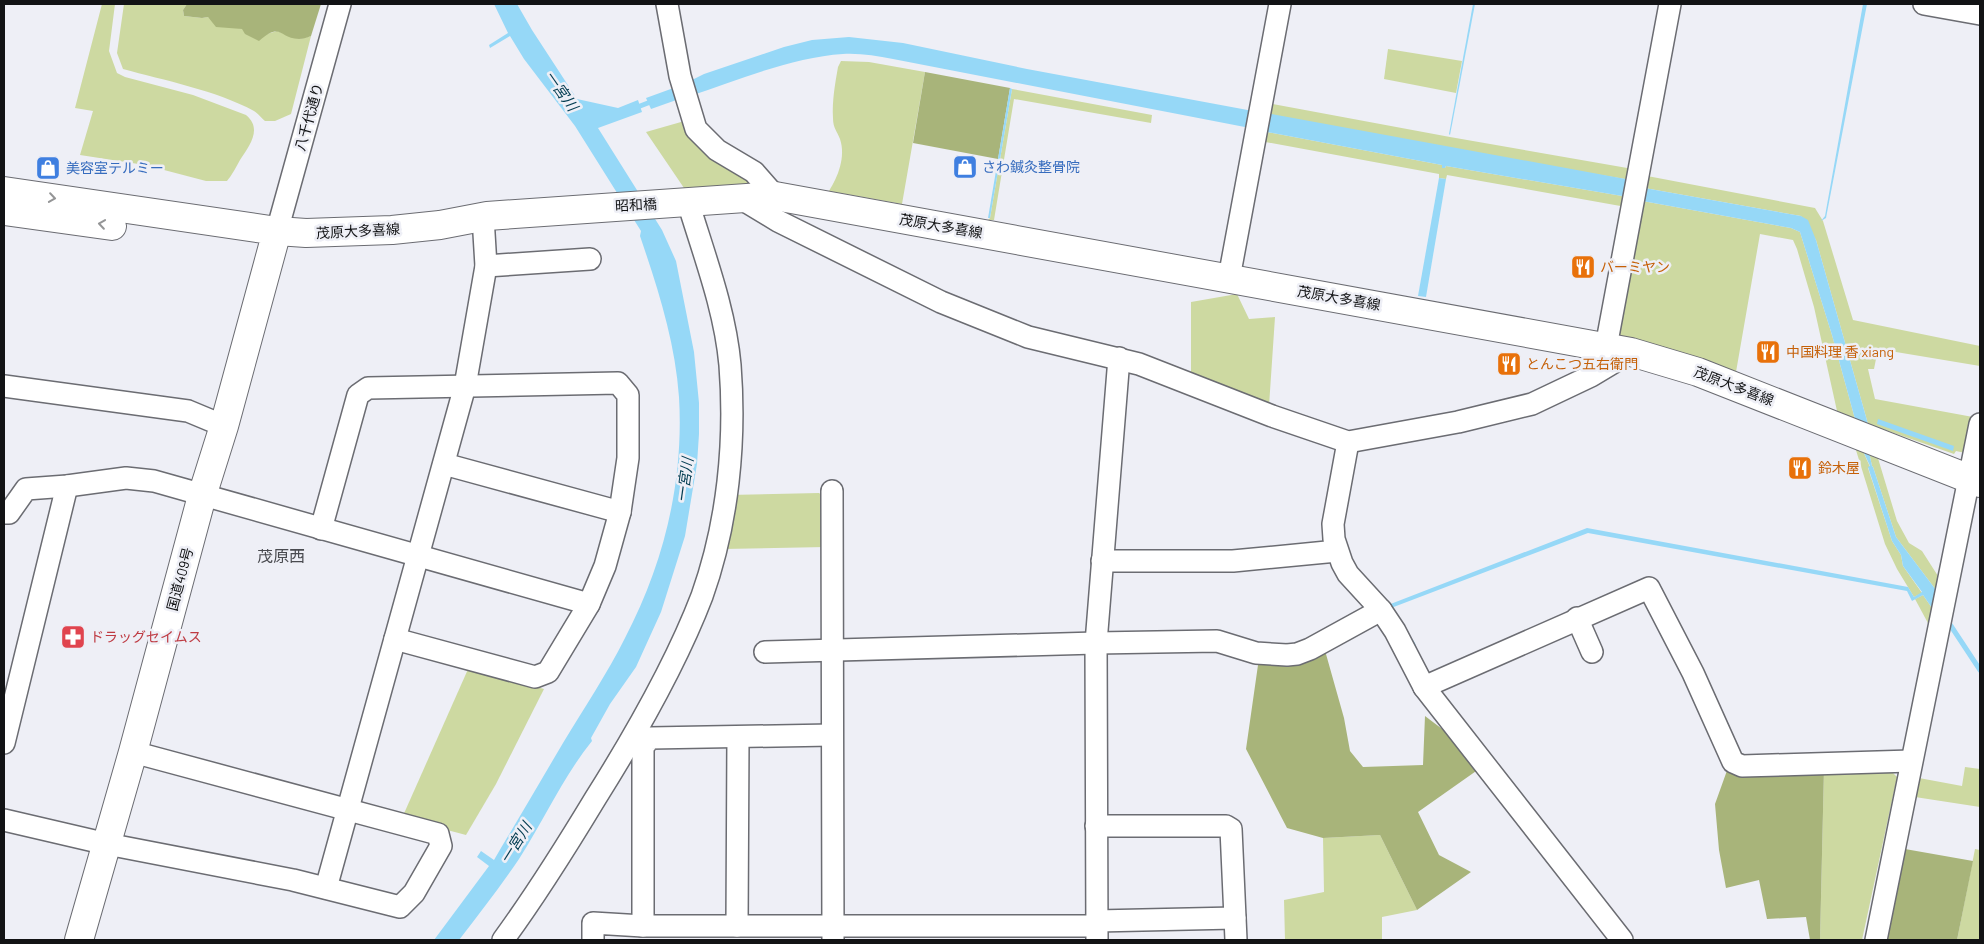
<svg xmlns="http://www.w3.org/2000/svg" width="1984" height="944" font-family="Barlow,'Noto Sans JP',sans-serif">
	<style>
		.green { fill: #cdd9a1 }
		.forest { fill: #a8b47a }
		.water { fill: #96d8f7 }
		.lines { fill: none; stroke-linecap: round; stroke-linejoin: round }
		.stream { stroke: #96d8f7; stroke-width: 5 }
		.minor-casing { stroke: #6b6c72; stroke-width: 24 }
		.major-casing { stroke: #6b6c72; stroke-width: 30 }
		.highway-casing { stroke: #6b6c72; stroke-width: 30 }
		.minor { stroke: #fff; stroke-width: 21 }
		.major { stroke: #fff; stroke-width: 28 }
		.highway { stroke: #fff; stroke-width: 28 }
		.oneway { stroke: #949596 }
		.labels { text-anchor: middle; stroke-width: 5; stroke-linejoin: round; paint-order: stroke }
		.street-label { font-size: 14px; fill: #121315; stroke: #eeeff6 }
		.shop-label { font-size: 14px; fill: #366cbe; stroke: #eeeff6; text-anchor: start }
		.food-label { font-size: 14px; fill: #c56008; stroke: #eeeff6; text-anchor: start }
		.health-label { font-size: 14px; fill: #be3a42; stroke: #eeeff6; text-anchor: start }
		.water-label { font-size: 15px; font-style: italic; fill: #003b50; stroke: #eeeff6 }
		.quarter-label { font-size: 16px; fill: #4a4b50; stroke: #eeeff6 }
	</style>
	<rect width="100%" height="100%" fill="#eeeff6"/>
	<!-- green -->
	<g class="green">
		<path d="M102,4H115L109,51L117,73L125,77L193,95L246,115C263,129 249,146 240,160C236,167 232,175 227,181H206L145,165L80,155L93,111L75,108Z"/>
		<path d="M124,4H187L183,10L184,16L202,18L208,17L225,27H234L267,34L277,31L300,39L311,36L291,114L275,121H265C261,118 259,114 254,111C218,91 163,80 123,69L117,53Z"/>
		<polygon points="1388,49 1462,61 1456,93 1384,79"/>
		<path d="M841,61L869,62L925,72L902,204L829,191C838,177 846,157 840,139C837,131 833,128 833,118C832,101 835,84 838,67Z"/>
		<polygon points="1012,89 1152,115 1151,123 1014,99 994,220 988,220 990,218"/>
		<polygon points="1267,103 1450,137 1633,169 1631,180 1449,150 1450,147 1446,148 1265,114"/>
		<polygon points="688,120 758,185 747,184 684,188 646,132"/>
		<polygon points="1262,131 1442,165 1442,168 1445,168 1446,166 1628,197 1626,207 1447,175 1446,179 1439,178 1439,174 1260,141"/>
		<polygon points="1642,175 1815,208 1823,221 1853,320 1980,346 1980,366 1878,349 1874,369 1868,369 1875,399 1973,417 1965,453 1956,451 1954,454 1868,424 1816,240 1801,216 1639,187"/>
		<polygon points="1637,200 1791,228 1800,232 1832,335 1855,419 1837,411 1814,307 1797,249 1793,240 1760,234 1736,372 1676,351 1615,336"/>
		<polygon points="1237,294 1249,319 1275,317 1269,406 1191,375 1191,302"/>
		<polygon points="1855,447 1863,451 1870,467 1868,468 1892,541 1901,555 1903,566 1922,593 1914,597 1897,569 1885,544"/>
		<polygon points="1869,452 1877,455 1897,521 1909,543 1922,551 1938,576 1936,590 1896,537 1873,467 1872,466"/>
		<polygon points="819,493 827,499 826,547 723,549 728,495"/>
		<polygon points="1923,595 1932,608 1929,625 1915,599"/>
		<polygon points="469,667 544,689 496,784 466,835 402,818"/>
		<polygon points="1887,767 1897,777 1862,940 1820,940 1824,769"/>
		<polygon points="1965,767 1980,769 1980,807 1915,797 1919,778 1962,786"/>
		<polygon points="1380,835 1417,910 1382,917 1382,940 1285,940 1284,900 1324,892 1323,838"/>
		<polygon points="1975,849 1980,850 1980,940 1957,940"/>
	</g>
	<!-- forest -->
	<g class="forest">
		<path d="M187,4H321L311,36C308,37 303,39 299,39C279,39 282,21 259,41L245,34L242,29L216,27L208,17L202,18L184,16L183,10Z"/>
		<polygon points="925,72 1010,88 998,159 913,143"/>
		<polygon points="1324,647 1344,718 1350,751 1363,767 1423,765 1425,716 1454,738 1479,769 1418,812 1439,855 1471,872 1417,910 1380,835 1323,838 1287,828 1246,749 1259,658"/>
		<polygon points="1729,765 1824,769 1820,940 1810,940 1806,917 1767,919 1759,880 1726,888 1719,850 1715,804"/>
		<polygon points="1905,849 1973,861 1957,940 1887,940"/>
	</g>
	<!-- water -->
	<g class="water">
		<path d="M494,4H517L532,30L577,99L618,108L638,100L642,112L598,128L662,230L676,261L694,352L699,403V434L697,464L685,536L661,612L636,667L610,704L591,738L592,741C563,777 544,820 519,859C500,887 479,914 459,940H434L489,866L477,857L481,851L494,860C517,821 540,782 563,743C584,708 607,674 625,638C664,563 684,482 679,397C675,341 658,289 640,236L641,231L575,126L524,59L510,36L490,48L489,45L508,33Z"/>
		<polygon points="1473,4 1475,4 1450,135 1449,134"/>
		<polygon points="1863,4 1867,4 1826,218 1821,221 1825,216"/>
		<path d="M849,37L903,43L1027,69L1253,111L1250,128L893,59C876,56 860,53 843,54C793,57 738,80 690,96L686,83L704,74L784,47L812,40Z"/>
		<polygon points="679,86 682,98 651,109 646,98"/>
		<polygon points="1010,88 1012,89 990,218 988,218"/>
		<polygon points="1266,113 1631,180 1628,197 1446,166 1445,168 1442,168 1442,165 1262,131"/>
		<polygon points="1439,178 1446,179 1426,297 1418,296"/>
		<polygon points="1639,187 1801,216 1808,220 1816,240 1868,424 1855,419 1832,335 1800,232 1791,228 1637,200"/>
		<polygon points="1878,419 1954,446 1953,451 1877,424"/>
		<polygon points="1863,451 1869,452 1872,466 1873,467 1896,537 1936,590 1932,608 1923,595 1912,601 1907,591 1588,533 1391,608 1415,643 1426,677 1352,565 1351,560 1388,605 1587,528 1908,587 1914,597 1922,592 1903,566 1901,555 1892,541 1868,467 1870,466"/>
	</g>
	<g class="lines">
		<!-- stream -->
		<g class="stream">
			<polyline points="635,108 653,101"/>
			<polyline points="1947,620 1980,670"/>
		</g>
		<defs>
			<g id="minor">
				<polyline points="667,4 680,76 696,129 717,150 754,172 775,196"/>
				<polyline points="1924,4 1980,14"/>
				<polyline points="740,198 778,221 941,302 1028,337 1139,364 1272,416 1348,442 1458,422 1532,404 1591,376 1631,352"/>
				<polyline points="277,231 340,4"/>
				<polyline points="486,266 590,259"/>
				<polyline points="1229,278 1280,4"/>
				<polyline points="1606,347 1670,4"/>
				<polyline points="4,386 188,411 224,426"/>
				<polyline points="1348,442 1333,524 1334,539 1342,563 1348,574 1381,610 1395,631 1424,687 1622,940"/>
				<polyline points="444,464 620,512"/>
				<polyline points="832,491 833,940"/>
				<polyline points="4,513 9,513 26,489 67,486 126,478 154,481 589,604"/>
				<polyline points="321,529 358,395 368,388 618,383 628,395 628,458 620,512 605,566 589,604 548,672 535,677 395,639"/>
				<polyline points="1102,561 1233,561 1337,551"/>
				<polyline points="1577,618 1592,652"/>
				<polyline points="765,652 1096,643 1217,641 1256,653 1287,655 1297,654 1310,649 1381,610"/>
				<polyline points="1424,687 1649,588 1693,673 1733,762 1742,766 1911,761"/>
				<polyline points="4,743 67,486"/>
				<polyline points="4,820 107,844 293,880 400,907 414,893 441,846 438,834 133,752"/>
				<polyline points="1096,826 1226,826 1231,829 1236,940"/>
				<polyline points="326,888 465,386 486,266 483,217"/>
				<polyline points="1096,921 1235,918"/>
				<polyline points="643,926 643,747 650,738 832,735"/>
				<polyline points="737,926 738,737"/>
				<path d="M503,940C536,895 566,847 595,799C634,737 676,664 702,596C728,523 736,442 730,365C725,309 704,255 688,202"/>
				<polyline points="593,940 593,923 643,926 1096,926"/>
				<polyline points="1097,940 1096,643 1119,358"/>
				<polyline points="1876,940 1980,424"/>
			</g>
			<polyline id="major" points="277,231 306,233 392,230 440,225 487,216 775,196 1631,352 1698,372 1980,483"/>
			<g id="highway">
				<polyline points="4,191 277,231 224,426 202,496 133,752 79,940"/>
				<polyline points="4,211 112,226"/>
			</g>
		</defs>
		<!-- minor casing -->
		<use href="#minor" class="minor-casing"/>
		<!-- major casing -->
		<use href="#major" class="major-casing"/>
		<!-- highway casing -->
		<use href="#highway" class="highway-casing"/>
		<!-- minor -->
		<use href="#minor" class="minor"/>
		<!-- major -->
		<use href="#major" class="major"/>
		<!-- highway -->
		<use href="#highway" class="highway"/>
	</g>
	<!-- one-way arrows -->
	<defs><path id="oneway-chevron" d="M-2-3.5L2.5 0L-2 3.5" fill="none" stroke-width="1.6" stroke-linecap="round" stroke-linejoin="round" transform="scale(1.25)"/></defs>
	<g class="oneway">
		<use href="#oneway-chevron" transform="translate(52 198) rotate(8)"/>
		<use href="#oneway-chevron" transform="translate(102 224) rotate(-172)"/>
	</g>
	<!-- icons -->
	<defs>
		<symbol id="shop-square" viewBox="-11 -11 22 22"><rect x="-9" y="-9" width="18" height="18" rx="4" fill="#3f7fe0" stroke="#eeeff6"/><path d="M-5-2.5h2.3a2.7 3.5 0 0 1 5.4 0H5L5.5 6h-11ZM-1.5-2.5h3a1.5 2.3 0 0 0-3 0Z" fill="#fff"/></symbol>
		<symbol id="restaurant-square" viewBox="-11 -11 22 22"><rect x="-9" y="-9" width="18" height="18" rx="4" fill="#e8710a" stroke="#eeeff6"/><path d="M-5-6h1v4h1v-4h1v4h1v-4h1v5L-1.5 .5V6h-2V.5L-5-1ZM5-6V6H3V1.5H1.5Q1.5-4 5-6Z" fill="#fff"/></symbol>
		<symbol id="pharmacy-square" viewBox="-11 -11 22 22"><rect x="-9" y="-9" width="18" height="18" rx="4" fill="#e0444e" stroke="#eeeff6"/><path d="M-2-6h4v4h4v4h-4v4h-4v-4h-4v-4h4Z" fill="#fff"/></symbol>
	</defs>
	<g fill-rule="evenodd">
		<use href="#shop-square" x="951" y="153" width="28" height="28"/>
		<use href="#shop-square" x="34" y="154" width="28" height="28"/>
		<use href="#restaurant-square" x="1569" y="253" width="28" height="28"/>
		<use href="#restaurant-square" x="1754" y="338" width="28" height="28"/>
		<use href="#restaurant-square" x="1495" y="350" width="28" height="28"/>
		<use href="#restaurant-square" x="1786" y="454" width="28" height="28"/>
		<use href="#pharmacy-square" x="59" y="623" width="28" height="28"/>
	</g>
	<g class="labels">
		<!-- street labels -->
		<g class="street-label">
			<text transform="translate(309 117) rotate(-74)" y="5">八千代通り</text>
			<text transform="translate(636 205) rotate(-3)" y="5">昭和橋</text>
			<text transform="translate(941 226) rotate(10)" y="5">茂原大多喜線</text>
			<text transform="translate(358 231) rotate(-3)" y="5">茂原大多喜線</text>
			<text transform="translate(1339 298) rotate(10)" y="5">茂原大多喜線</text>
			<text transform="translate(1734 386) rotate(21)" y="5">茂原大多喜線</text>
			<text transform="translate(180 579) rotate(-75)" y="5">国道409号</text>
		</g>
		<!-- shop labels -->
		<g class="shop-label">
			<text x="982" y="172">さわ鍼灸整骨院</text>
			<text x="66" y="173">美容室テルミー</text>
		</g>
		<!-- food labels -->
		<g class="food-label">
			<text x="1600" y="272">バーミヤン</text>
			<text x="1786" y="357">中国料理 香 xiang</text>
			<text x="1526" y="369">とんこつ五右衛門</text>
			<text x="1818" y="473">鈴木屋</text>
		</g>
		<!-- health labels -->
		<g class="health-label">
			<text x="90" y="642">ドラッグセイムス</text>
		</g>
		<!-- water labels -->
		<g class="water-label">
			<text transform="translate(561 91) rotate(55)" y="5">一宮川</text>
			<text transform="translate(685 480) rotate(-82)" y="5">一宮川</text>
			<text transform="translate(516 843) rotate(-58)" y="5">一宮川</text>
		</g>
		<!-- quarter labels -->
		<g class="quarter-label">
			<text x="281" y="562">茂原西</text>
		</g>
	</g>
	<!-- border -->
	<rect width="1984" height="944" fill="none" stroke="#121315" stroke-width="10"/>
</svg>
